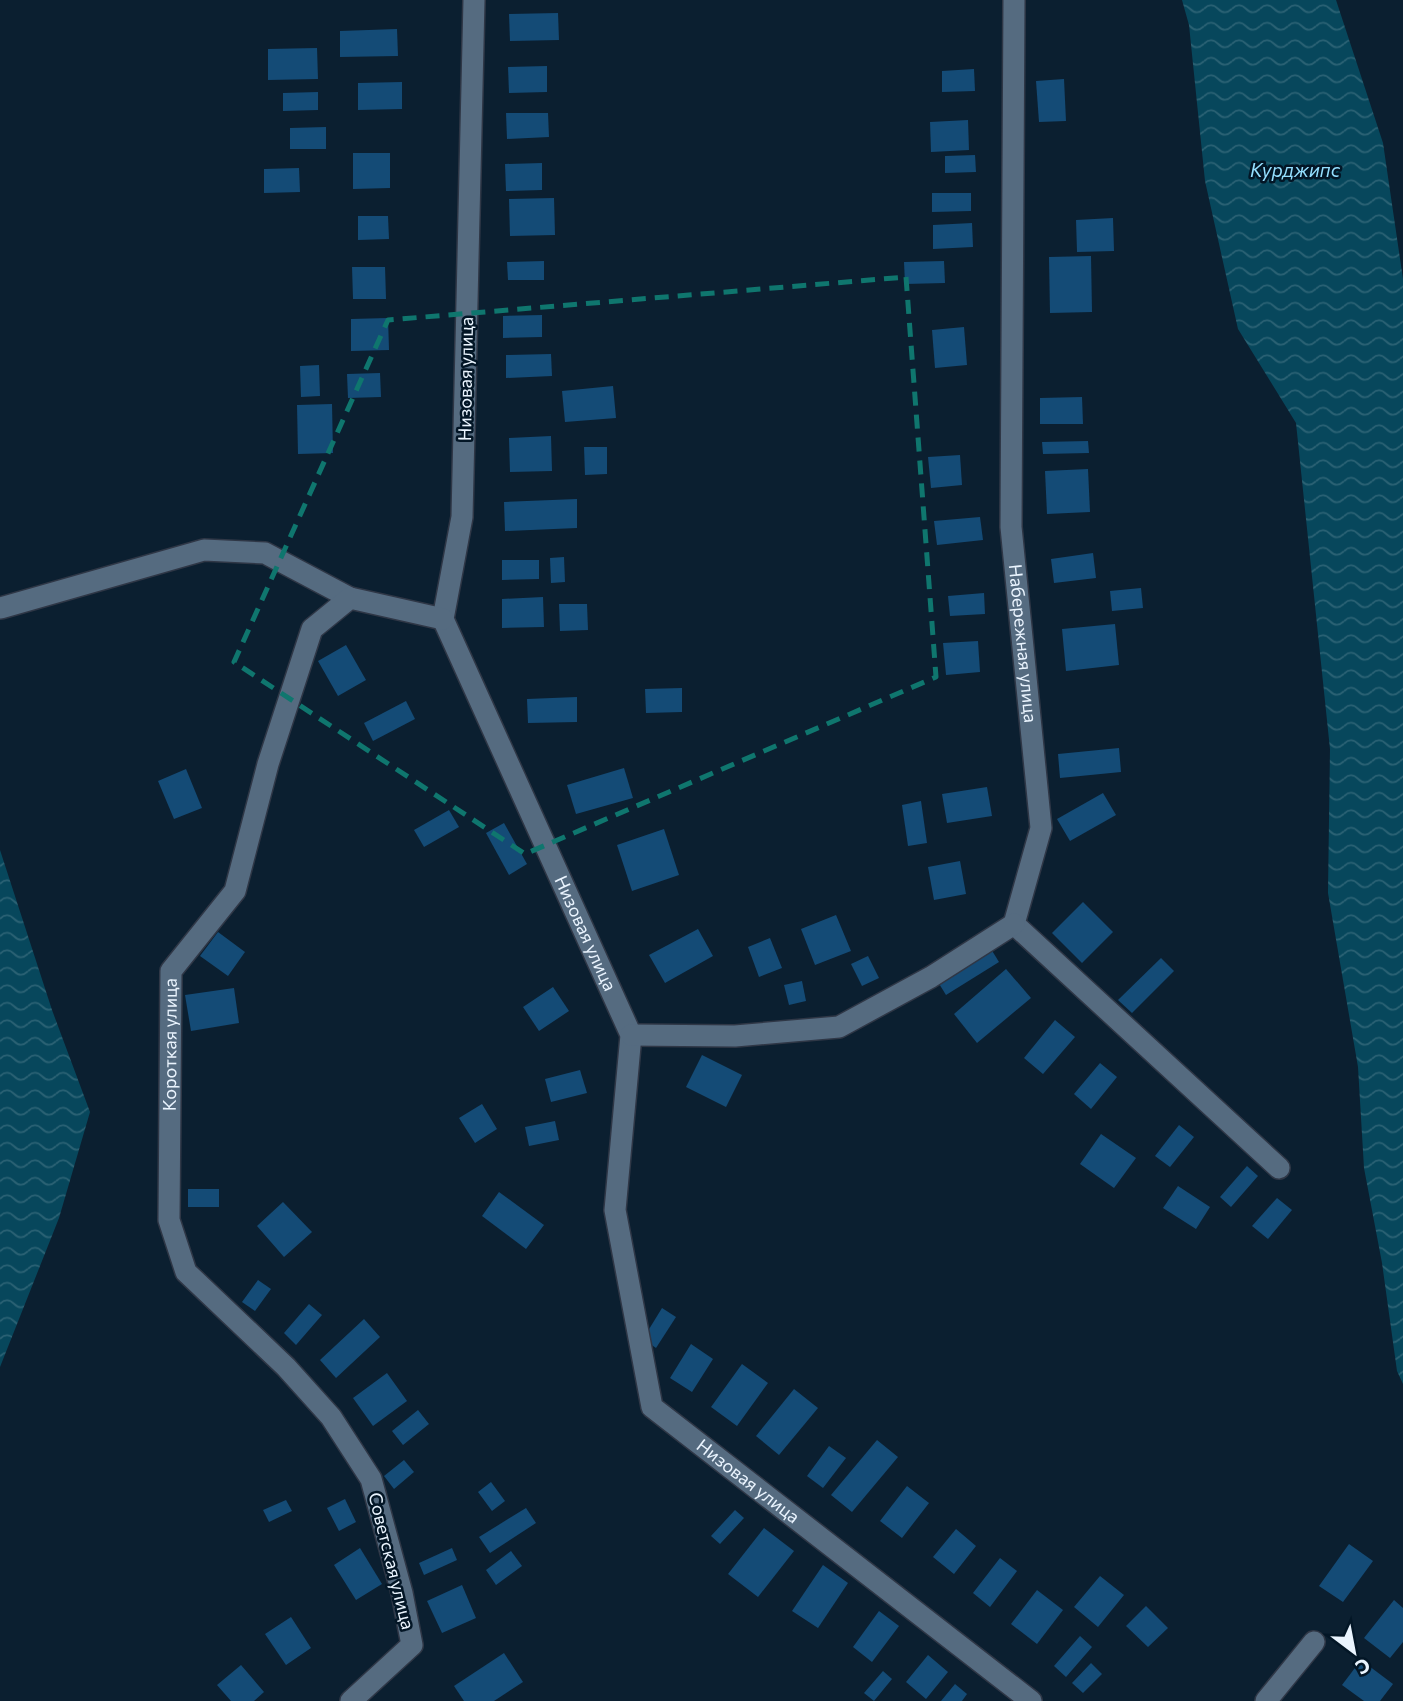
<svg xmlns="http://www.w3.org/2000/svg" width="1403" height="1701" font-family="Commissioner,sans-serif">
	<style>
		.water { fill: url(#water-waves) }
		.building { fill: #144b76 }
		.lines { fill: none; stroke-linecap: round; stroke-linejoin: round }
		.minor-casing { stroke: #2f3746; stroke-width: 24 }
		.minor { stroke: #556b80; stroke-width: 21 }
		.marked { fill: none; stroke: #0f766e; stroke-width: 5; stroke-dasharray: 14 9; stroke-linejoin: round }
		.labels { text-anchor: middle; stroke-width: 5; stroke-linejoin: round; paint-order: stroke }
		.street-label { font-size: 18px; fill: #eaf4fe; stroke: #031626 }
		.water-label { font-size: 19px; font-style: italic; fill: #94dfff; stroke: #031626 }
	</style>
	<defs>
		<pattern id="water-waves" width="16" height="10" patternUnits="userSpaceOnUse" patternTransform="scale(1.75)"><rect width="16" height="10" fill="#07475c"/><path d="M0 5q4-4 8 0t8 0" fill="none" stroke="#2b6274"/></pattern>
	</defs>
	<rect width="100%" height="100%" fill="#0b1f30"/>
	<!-- water -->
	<g class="water">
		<polygon points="1182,0 1336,0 1383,143 1403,279 1403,1384 1397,1371 1382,1263 1364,1168 1358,1067 1328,893 1330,749 1296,423 1238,329 1205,181 1189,25"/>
		<polygon points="0,850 52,1010 90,1112 59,1218 0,1367"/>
	</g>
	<!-- building -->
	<g class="building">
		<polygon points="558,13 559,40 510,41 509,14"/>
		<polygon points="397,29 398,56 340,57 340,31"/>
		<polygon points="317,48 318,79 268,80 268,49"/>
		<polygon points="547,66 547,92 509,93 508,67"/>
		<polygon points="974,69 975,91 942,92 942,71"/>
		<polygon points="1064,79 1066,121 1039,122 1036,81"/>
		<polygon points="402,82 402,109 358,110 358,83"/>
		<polygon points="318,92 318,110 283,111 283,93"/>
		<polygon points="506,113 548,113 549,137 507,139"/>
		<polygon points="968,120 969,150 931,152 930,122"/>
		<polygon points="326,127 326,149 290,149 290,128"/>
		<polygon points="353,153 390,153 390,188 353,189"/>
		<polygon points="975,155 976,172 945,173 945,156"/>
		<polygon points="542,163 542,190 506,191 505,164"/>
		<polygon points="299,168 300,192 264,193 264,169"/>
		<polygon points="932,193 971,193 971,211 932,212"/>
		<polygon points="554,198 555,235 510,236 509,199"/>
		<polygon points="358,216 388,216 389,239 358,240"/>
		<polygon points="1113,218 1114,251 1077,252 1076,220"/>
		<polygon points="972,223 973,247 933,249 933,225"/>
		<polygon points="1091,256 1092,312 1050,313 1049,257"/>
		<polygon points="544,261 544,280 508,280 507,262"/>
		<polygon points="944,261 945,283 905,284 904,262"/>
		<polygon points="352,267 385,267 386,299 353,299"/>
		<polygon points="542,315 542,337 503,338 503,316"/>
		<polygon points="388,318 389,350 351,351 351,319"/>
		<polygon points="964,327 967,365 935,368 932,330"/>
		<polygon points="551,354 552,376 506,378 506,355"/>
		<polygon points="319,365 320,396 301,397 300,366"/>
		<polygon points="380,373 381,397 348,398 347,374"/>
		<polygon points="613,386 616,418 565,422 562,391"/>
		<polygon points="1082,397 1083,424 1040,424 1040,398"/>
		<polygon points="332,404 333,453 298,454 297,405"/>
		<polygon points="551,436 552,471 510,472 509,438"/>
		<polygon points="1088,441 1089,453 1043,454 1042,442"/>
		<polygon points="584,447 607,447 607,474 585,475"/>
		<polygon points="960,455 962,485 931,488 928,457"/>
		<polygon points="1088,469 1090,512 1047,514 1045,471"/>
		<polygon points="577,499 577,528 505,531 504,502"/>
		<polygon points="980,517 983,540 937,545 934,521"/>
		<polygon points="1093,553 1096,578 1054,583 1051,559"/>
		<polygon points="564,557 565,582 551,583 550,558"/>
		<polygon points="502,560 539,560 539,579 502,580"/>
		<polygon points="1141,588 1143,608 1112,611 1110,591"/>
		<polygon points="984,593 985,614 950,616 948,596"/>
		<polygon points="543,597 544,627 502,628 502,599"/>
		<polygon points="559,604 587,604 588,630 560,631"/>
		<polygon points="1115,624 1119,665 1066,671 1062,629"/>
		<polygon points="978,641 980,672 946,675 943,643"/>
		<polygon points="346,645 366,680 338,696 318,661"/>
		<polygon points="682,688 682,712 646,713 645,689"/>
		<polygon points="577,697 577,722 528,723 527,699"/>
		<polygon points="406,701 415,719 373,741 364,723"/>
		<polygon points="1119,748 1121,772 1060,778 1058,754"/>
		<polygon points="624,768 633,798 576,814 567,785"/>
		<polygon points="186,769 202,808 174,819 158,781"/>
		<polygon points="987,787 992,816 947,823 942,794"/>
		<polygon points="1103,793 1116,815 1070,841 1057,819"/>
		<polygon points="921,801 927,843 908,846 902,805"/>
		<polygon points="449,810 459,827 424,847 414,830"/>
		<polygon points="504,823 527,864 509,875 486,833"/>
		<polygon points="664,829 679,875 632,891 617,845"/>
		<polygon points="960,861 966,894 934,900 928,867"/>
		<polygon points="1083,902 1113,932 1082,963 1052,933"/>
		<polygon points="836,915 851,951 815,965 801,929"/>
		<polygon points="698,929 713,956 665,983 649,955"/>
		<polygon points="218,932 245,952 228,976 200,956"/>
		<polygon points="770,938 782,968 759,977 748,947"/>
		<polygon points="991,949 999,962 946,995 938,982"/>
		<polygon points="868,956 879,978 862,986 851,964"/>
		<polygon points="1161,958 1174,971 1132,1013 1118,1000"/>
		<polygon points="1006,969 1031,998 977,1043 954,1014"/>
		<polygon points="802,981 806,1001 789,1005 784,985"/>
		<polygon points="553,987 569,1011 539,1031 523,1007"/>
		<polygon points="234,988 239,1023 191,1031 185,995"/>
		<polygon points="1055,1020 1075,1037 1043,1074 1024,1058"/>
		<polygon points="702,1055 742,1075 726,1107 686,1087"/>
		<polygon points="1100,1063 1117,1077 1091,1109 1074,1094"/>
		<polygon points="580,1070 587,1093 551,1102 545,1079"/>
		<polygon points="482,1104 497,1129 475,1143 459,1118"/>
		<polygon points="555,1121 559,1140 529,1146 525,1127"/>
		<polygon points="1179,1125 1194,1137 1170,1167 1155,1156"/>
		<polygon points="1101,1134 1136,1158 1114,1188 1080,1164"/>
		<polygon points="1247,1166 1258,1176 1231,1207 1220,1197"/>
		<polygon points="1178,1186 1210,1207 1196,1229 1163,1208"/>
		<rect x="188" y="1189" width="31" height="18"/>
		<polygon points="499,1192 544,1225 526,1249 482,1216"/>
		<polygon points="1277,1198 1292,1210 1268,1239 1252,1226"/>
		<polygon points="283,1202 312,1232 284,1257 257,1226"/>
		<polygon points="258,1280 271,1289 255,1311 242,1302"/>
		<polygon points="309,1304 322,1315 296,1345 284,1333"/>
		<polygon points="662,1308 676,1317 656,1348 643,1339"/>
		<polygon points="364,1319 380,1337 336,1378 320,1360"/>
		<polygon points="691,1344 713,1359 692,1392 670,1378"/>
		<polygon points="742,1364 768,1383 737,1426 711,1407"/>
		<polygon points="387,1373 407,1401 373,1426 353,1398"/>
		<polygon points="794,1389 818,1408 779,1455 756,1436"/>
		<polygon points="418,1410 429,1424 403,1445 392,1431"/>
		<polygon points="877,1440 898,1457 852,1512 831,1495"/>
		<polygon points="829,1446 846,1458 823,1488 807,1476"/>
		<polygon points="404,1460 414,1472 394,1489 384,1476"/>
		<polygon points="491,1482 505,1501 492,1511 478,1492"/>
		<polygon points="907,1486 929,1503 902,1538 880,1521"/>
		<polygon points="345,1499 356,1522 339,1531 327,1508"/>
		<polygon points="286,1500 292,1511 269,1522 263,1510"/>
		<polygon points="526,1508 536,1523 490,1553 479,1537"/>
		<polygon points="735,1510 744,1518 720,1544 711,1536"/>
		<polygon points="764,1528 794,1551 758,1597 728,1574"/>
		<polygon points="956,1529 976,1546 954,1574 933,1557"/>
		<polygon points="1349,1544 1373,1561 1343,1602 1319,1586"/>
		<polygon points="360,1548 382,1584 356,1600 334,1565"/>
		<polygon points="452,1548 457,1560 424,1575 419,1563"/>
		<polygon points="511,1551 522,1566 496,1585 486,1570"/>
		<polygon points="1000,1558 1017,1571 990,1607 973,1593"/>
		<polygon points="823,1565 848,1583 818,1628 792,1611"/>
		<polygon points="1100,1576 1124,1595 1098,1627 1074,1607"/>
		<polygon points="462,1585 476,1618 442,1633 427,1601"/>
		<polygon points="1037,1590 1063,1610 1037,1644 1011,1624"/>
		<polygon points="1394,1600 1403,1608 1403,1642 1390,1658 1364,1638"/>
		<polygon points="1146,1606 1168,1628 1148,1647 1126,1626"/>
		<polygon points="879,1611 899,1626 872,1662 853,1647"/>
		<polygon points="291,1617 311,1648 286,1665 265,1634"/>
		<polygon points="1080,1636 1092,1647 1066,1677 1054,1666"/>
		<polygon points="504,1653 523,1682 494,1701 464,1701 454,1686"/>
		<polygon points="928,1655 948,1672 926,1699 906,1682"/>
		<polygon points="1361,1660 1393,1684 1380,1701 1364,1701 1342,1685"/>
		<polygon points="1091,1663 1102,1674 1083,1693 1072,1683"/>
		<polygon points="241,1665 264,1692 254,1701 231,1701 217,1685"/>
		<polygon points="883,1671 892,1679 874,1701 864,1693"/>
		<polygon points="955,1684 967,1694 962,1701 941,1701"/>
	</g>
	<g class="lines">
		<defs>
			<g id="minor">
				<path id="s1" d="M474,0L462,517L443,619L631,1035L615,1210L652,1407L1031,1701"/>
				<path id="s2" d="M1014,0L1011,527L1041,828L1014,924L1279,1168"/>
				<polyline points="1,608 204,550 265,553 350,598"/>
				<polyline points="631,1035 735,1036 839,1027 931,977 1014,924"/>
				<path id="s3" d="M351,1701L412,1645L402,1593L371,1479L331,1417L286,1367L186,1272L169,1220L171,971L235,891L268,764L312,629L350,598L443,619"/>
				<polyline points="1266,1701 1314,1642"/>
			</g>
		</defs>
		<!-- minor casing -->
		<use href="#minor" class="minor-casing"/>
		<!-- minor -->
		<use href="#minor" class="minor"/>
	</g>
	<!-- marked area -->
	<path class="marked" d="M906,277L936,677L525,854L234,662L388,320Z"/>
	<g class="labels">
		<!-- street labels -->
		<g class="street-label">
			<text transform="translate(466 379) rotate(-89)" y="6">Низовая улица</text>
			<text dy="6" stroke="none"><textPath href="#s2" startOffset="644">Набережная улица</textPath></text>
			<text dy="6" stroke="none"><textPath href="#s1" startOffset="966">Низовая улица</textPath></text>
			<text dy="6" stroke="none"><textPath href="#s3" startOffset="763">Короткая улица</textPath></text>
			<text dy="6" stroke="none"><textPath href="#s1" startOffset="1575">Низовая улица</textPath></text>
			<text transform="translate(391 1561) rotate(76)" y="6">Советская улица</text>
		</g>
		<!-- water labels -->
		<g class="water-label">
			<text x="1295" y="177">Курджипс</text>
		</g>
	</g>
	<!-- north arrow -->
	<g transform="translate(1354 1652) rotate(148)" stroke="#031626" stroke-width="5" paint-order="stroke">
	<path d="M0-5L12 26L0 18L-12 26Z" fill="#eaf4fe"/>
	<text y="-10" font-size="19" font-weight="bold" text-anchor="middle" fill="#eaf4fe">С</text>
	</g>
</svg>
